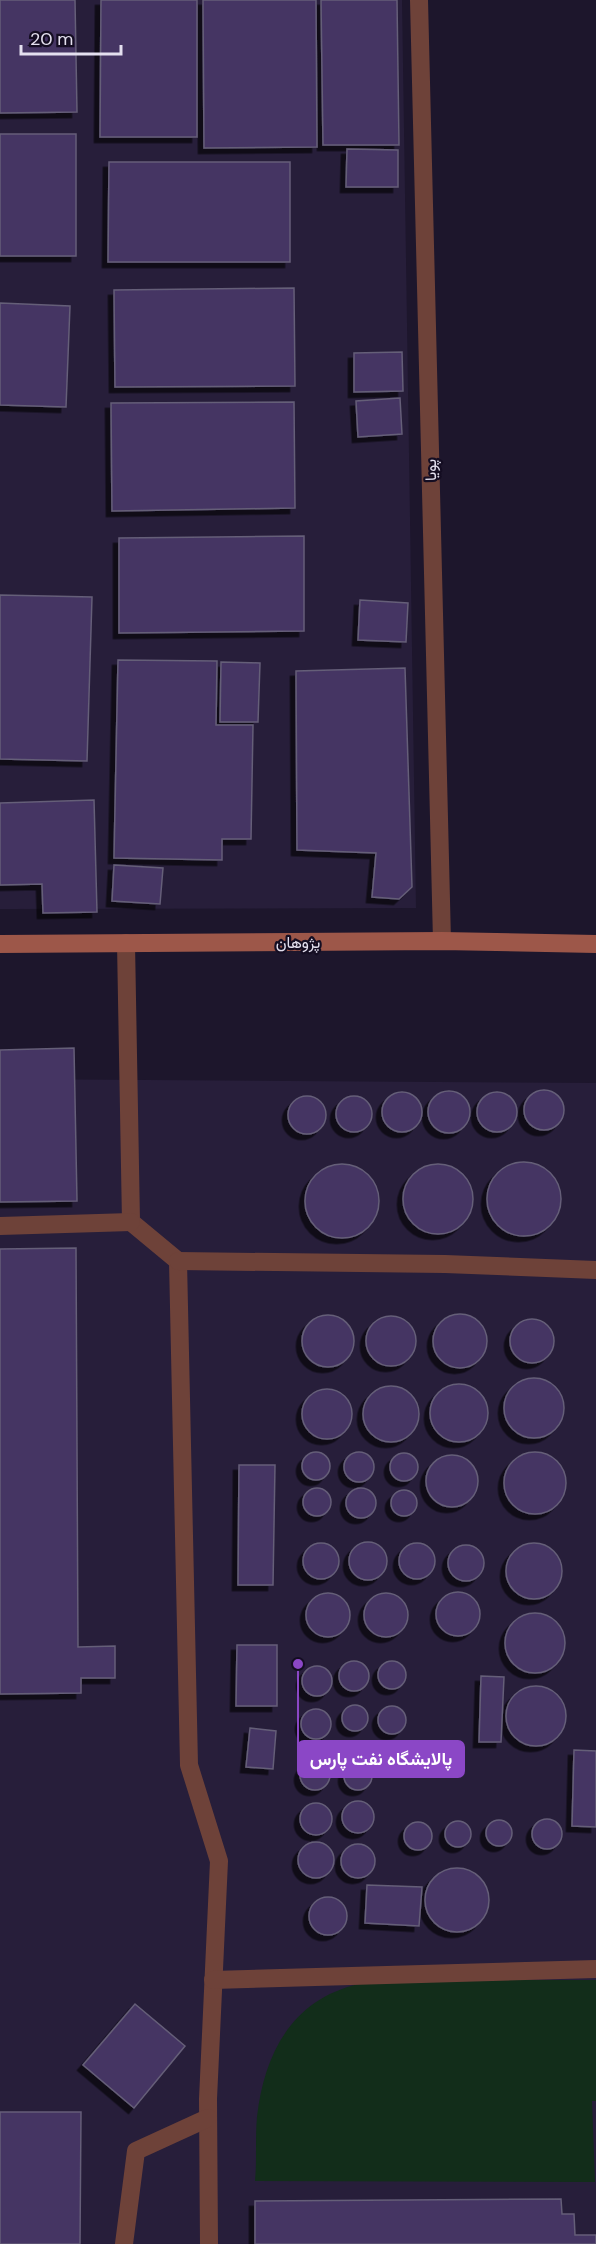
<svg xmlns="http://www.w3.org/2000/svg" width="596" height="2244" font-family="'DM Sans',Vazirmatn,sans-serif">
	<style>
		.built { fill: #271e3a }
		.green { fill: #122d1a }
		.building { fill: #453564; stroke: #655e78; stroke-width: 1.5; filter: url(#shadow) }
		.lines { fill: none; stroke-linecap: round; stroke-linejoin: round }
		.lane { stroke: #6e4239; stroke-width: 18 }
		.street { stroke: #6e4239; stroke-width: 18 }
		.secondary { stroke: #9d5749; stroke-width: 18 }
		.labels { text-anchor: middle; stroke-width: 4.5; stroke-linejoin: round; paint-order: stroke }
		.street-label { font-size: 16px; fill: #e4e0ef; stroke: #140d22 }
		.leader { fill: none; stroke: #8b47c6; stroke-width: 2 }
		.callout-dot { fill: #8b47c6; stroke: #140d22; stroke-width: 2 }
		.callout { fill: #8b47c6; stroke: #8b47c6; stroke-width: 2 }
		.callout-label { font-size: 18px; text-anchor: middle; font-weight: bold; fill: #fff }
	</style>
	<defs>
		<filter id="shadow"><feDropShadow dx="-5.5" dy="5.5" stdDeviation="0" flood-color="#0009"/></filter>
	</defs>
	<rect width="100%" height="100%" fill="#1d162c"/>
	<!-- built -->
	<g class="built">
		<polygon points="0,0 402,0 416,908 0,909"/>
		<polygon points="0,1079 596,1083 596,2244 0,2244"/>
	</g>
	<!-- green -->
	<path class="green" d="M400,1980H596V2101H592L595,2182L255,2181C257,2160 255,2138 257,2117C264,2054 292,1999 359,1984C372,1981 386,1982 400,1980Z"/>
	<!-- building -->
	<g class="building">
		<polygon points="0,0 75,0 77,112 0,113"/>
		<polygon points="101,0 197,0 197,137 100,137"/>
		<polygon points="203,0 316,0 317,147 204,148"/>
		<polygon points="321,0 397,0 399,145 323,145"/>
		<rect x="0" y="134" width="76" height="122"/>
		<polygon points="347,149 398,150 398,187 346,187"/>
		<polygon points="109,162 290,162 290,262 108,262"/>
		<polygon points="294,288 295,386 115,387 114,290"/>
		<polygon points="0,303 70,306 66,407 0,405"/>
		<polygon points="402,352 403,391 354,392 354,353"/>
		<polygon points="400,398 402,434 358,437 356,401"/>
		<polygon points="294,402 295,508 112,511 111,403"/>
		<polygon points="304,536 304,631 119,633 119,538"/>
		<polygon points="0,595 92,597 87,761 0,759"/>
		<polygon points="360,600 408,603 406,642 358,640"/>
		<polygon points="118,660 217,661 216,725 253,725 251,839 222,839 222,860 114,858"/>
		<polygon points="221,662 260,663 258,722 220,722"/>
		<polygon points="405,668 412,887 399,899 372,897 376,853 297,850 296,671"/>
		<polygon points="94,800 97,912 43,913 42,884 0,885 0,803"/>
		<polygon points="114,865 163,868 160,904 112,901"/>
		<polygon points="74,1048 77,1201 0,1202 0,1050"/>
		<circle cx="544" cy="1110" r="20"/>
		<circle cx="449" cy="1112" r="21"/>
		<circle cx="497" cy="1112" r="20"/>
		<circle cx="402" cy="1112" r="20"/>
		<circle cx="307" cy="1115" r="19"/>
		<circle cx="354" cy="1114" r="18"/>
		<circle cx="524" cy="1199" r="37"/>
		<circle cx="438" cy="1199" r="35"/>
		<circle cx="342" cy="1201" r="37"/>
		<polygon points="76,1248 78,1647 115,1646 115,1678 81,1678 81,1693 0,1694 0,1249"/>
		<circle cx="460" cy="1341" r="27"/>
		<circle cx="328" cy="1341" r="26"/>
		<circle cx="391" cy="1341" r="25"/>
		<circle cx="532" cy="1341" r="22"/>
		<circle cx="534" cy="1408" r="30"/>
		<circle cx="459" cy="1413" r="29"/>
		<circle cx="391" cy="1414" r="28"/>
		<circle cx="327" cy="1414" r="25"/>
		<circle cx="535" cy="1483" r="31"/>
		<circle cx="316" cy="1466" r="14"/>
		<circle cx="359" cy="1467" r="15"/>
		<circle cx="404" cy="1467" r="14"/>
		<circle cx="452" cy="1481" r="26"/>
		<polygon points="239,1465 275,1465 273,1585 238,1585"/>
		<circle cx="317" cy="1502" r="14"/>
		<circle cx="361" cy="1503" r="15"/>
		<circle cx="404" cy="1503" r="13"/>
		<circle cx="368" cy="1561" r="19"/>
		<circle cx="417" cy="1561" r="18"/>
		<circle cx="321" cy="1561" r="18"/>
		<circle cx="534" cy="1571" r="28"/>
		<circle cx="466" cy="1563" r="18"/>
		<circle cx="458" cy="1614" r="22"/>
		<circle cx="328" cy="1615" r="22"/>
		<circle cx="386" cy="1615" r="22"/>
		<circle cx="535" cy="1643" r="30"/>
		<polygon points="237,1645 277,1645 277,1706 236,1706"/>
		<circle cx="392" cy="1675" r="14"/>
		<circle cx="354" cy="1676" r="15"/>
		<circle cx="317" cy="1681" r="15"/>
		<polygon points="481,1676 504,1677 501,1742 479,1742"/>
		<circle cx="536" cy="1716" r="30"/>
		<circle cx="355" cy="1718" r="13"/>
		<circle cx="392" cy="1720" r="14"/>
		<circle cx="316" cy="1724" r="15"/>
		<polygon points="250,1728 276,1731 273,1769 246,1767"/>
		<polygon points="574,1750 596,1751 596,1827 572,1826"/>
		<circle cx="315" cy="1775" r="15"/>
		<circle cx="358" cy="1776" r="14"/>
		<circle cx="358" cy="1817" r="16"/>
		<circle cx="316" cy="1819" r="16"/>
		<circle cx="547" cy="1834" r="15"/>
		<circle cx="499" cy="1833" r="13"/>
		<circle cx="458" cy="1834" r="13"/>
		<circle cx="418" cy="1836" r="14"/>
		<circle cx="316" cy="1860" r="18"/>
		<circle cx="358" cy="1861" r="17"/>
		<circle cx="457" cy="1900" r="32"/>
		<polygon points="367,1885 422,1887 419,1926 365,1923"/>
		<circle cx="328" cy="1916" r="19"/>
		<polygon points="135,2004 185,2046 134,2108 83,2065"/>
		<polygon points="0,2112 81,2112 80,2244 0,2244"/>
		<polygon points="561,2199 562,2214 574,2214 575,2235 596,2235 596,2244 255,2244 255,2201"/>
	</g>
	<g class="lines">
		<!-- lane -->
		<g class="lane">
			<polyline points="126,943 131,1222 178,1261 189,1765 219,1861 208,2099 209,2244"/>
			<polyline points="0,1226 131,1222"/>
			<polyline points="178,1261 445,1264 596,1270"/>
			<polyline points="213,1980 596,1969"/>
			<polyline points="124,2244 136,2151 208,2118"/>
		</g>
		<!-- street -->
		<polyline class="street" points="419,0 442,941"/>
		<!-- secondary -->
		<polyline class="secondary" points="0,944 442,941 596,944"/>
	</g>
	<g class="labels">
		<!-- street labels -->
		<g class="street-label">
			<text transform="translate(430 470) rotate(-91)" y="6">پویا</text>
			<text x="298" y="948">پژوهان</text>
		</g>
	</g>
	<!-- callouts -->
	<path class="leader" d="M298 1664L298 1759"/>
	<circle class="callout-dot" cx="298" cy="1664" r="6"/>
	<rect class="callout" x="298" y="1741" width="166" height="36" rx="6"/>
	<g class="callout-label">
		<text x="381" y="1765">پالایشگاه نفت پارس</text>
	</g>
	<!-- scale -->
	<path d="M21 45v9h100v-9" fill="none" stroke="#e4e0ef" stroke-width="3"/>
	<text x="30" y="45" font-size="18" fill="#e4e0ef" stroke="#140d22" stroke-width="4.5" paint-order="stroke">20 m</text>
</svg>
